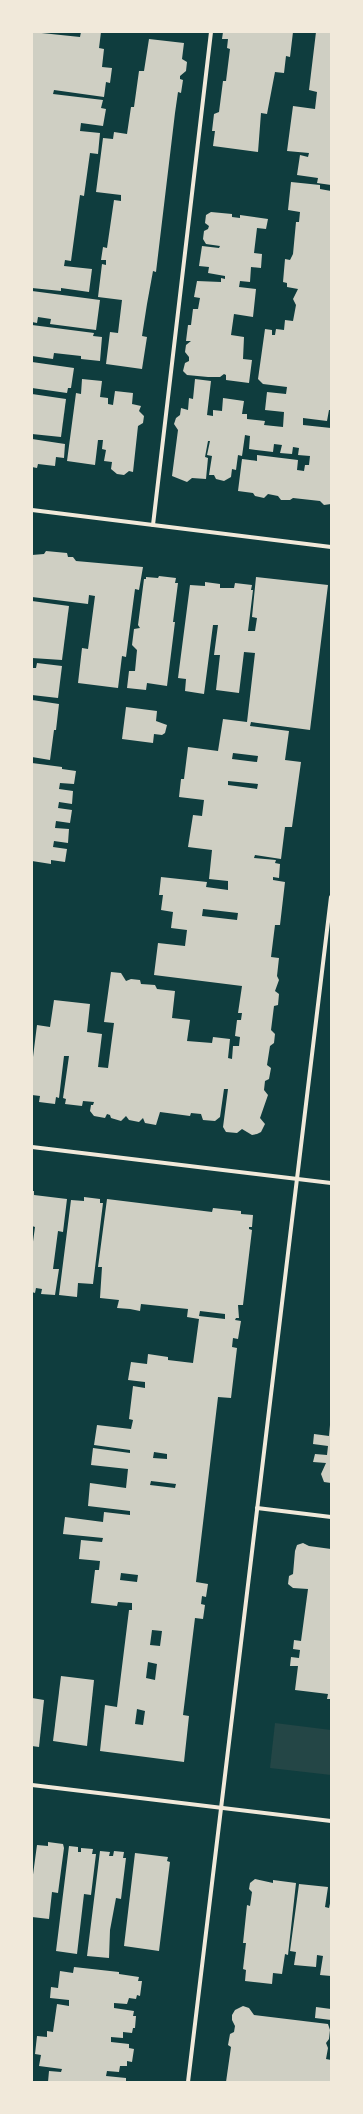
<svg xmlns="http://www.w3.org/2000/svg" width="363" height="2114" font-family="'Exo 2',sans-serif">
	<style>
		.green { fill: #244646 }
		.building { fill: #cfcfc3; fill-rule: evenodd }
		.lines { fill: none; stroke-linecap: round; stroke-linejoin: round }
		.minor { stroke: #f1e9da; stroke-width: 4 }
	</style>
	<rect width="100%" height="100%" fill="#0f3d3e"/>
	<!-- green -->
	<polygon class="green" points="275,1723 331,1730 331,1775 270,1768"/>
	<!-- building -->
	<g class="building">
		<polygon points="32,32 80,37 81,32 101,32 99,48 104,49 102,67 112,68 110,83 106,82 104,97 54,90 53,94 103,100 101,108 106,109 103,126 81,123 80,131 100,133 98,154 90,153 84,196 80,195 71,261 65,260 64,266 92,269 89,292 61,288 61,291 32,288"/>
		<polygon points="223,32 293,32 290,57 286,56 284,73 275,72 267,114 261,113 258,152 213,146 215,131 212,131 214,114 219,112 223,81 226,81 230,49 227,48 228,39 222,39"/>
		<polygon points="316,32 331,32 331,185 317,183 318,178 297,175 300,155 308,157 309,153 287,151 293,106 315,109 317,92 309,90"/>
		<polygon points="149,39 184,43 182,59 187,62 186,71 180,76 180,79 183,80 181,93 178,92 175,113 156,272 153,271 147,304 142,336 147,337 142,369 106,364 110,332 118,333 122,300 98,297 102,264 106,265 106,260 101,260 103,247 107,248 114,200 121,201 121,195 96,192 103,138 113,139 114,132 127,134 131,107 134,107 139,71 144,71"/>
		<polygon points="291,182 320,185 320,189 331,191 331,410 329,410 327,421 303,418 303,425 331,428 331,504 324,505 320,501 293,498 290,500 281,500 278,496 268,494 264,498 255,496 253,493 238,491 242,459 257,461 257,455 298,460 297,470 304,471 305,465 309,465 310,456 298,455 299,448 293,447 292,454 280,453 282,445 274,444 273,452 249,449 250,436 245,435 242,456 238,455 236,470 232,469 231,477 224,481 216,479 214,475 209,475 212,456 207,455 210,441 208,441 205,457 208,458 206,479 192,478 187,482 172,476 178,430 174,424 176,418 180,415 181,408 188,410 189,398 193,399 195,379 211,381 207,415 213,416 213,410 222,411 223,398 244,401 242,414 247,414 247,419 265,421 264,425 283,427 284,412 265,410 267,392 286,394 287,387 263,384 258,379 265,329 272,330 272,335 275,335 276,329 284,330 285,320 293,321 296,305 293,299 298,289 287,287 287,283 283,282 285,259 290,260 293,254 296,222 299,222 300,212 288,210"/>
		<polygon points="211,212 232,214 232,217 240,218 240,215 268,219 266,229 257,228 254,253 262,254 261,268 251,267 250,282 240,281 239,287 256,289 253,317 234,314 231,335 244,337 243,359 252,360 249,383 226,380 226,375 224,374 220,377 208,377 187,375 183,371 185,363 189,361 189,357 185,352 186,345 191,341 186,341 188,325 191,325 193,309 198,309 200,298 194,297 197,281 221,282 221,278 225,279 225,276 208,273 209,267 199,266 202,246 219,248 220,246 206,244 203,239 204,231 208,229 209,226 205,223 206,215"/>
		<polygon points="32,291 100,300 96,330 50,324 51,319 38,317 37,323 32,322"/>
		<polygon points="32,325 94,333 93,336 102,337 100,361 81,359 81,356 54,353 53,359 32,356"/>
		<polygon points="32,362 74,368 71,388 68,388 67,393 32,388"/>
		<polygon points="82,379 102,381 100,397 108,398 108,404 113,405 115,391 133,393 132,404 141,406 139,411 144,416 143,423 138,426 133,472 129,471 124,475 117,474 111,469 112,462 104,461 106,450 102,449 103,440 98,440 95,465 67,461 76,393 81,394"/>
		<polygon points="32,394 66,399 61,437 32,434"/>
		<polygon points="32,439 65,444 64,458 56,457 55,466 38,464 37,468 32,467"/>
		<polygon points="46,551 67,553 68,557 73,557 76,561 143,567 139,590 135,589 126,657 122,656 118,688 78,683 82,648 88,649 95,596 89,595 88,604 32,597 32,555 44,554"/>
		<polygon points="159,576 176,578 175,583 178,583 173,622 175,622 167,686 147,683 146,690 127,688 129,671 135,671 137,650 132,645 134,629 140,628 138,625 144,579 146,579 146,577 158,578"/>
		<path d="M256,577L328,585L310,730L251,722L250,726L289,731L285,760L301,762L292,827H285L281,859L255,855L254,858L276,860L275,863L280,864L279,878L273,877V880L285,882L280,925H275L271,957L279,958L277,976L279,980L275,991L279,994L278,1005L274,1006L271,1030L275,1034L274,1043L270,1046L267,1065L271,1068L269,1079L265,1081L264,1090L268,1095L260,1118L265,1124L261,1132L257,1134L252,1135L242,1129L237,1133L226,1132L223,1127L228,1089H224L220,1117L215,1121L203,1120L201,1114L191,1113L190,1116L160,1112L156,1125L145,1123L143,1118L139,1122L129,1120L126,1116L121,1121L111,1118L110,1115L107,1114L105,1118L94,1116L90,1111L91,1105H93L94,1102L83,1101L82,1106L65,1104L66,1099L63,1098L69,1056H64L59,1098L56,1097L55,1104L39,1102L40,1096L32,1095V1065L37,1025L50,1027L54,1000L90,1004L87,1032L102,1034L98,1067L108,1068L114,1023L104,1022L111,972L121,973L126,981L131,979L140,980L141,984L155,985L157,989L175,991L172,1018L190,1020L187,1041L212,1043L213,1037L230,1039L228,1058L232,1059L233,1046H239L240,1037L235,1036L237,1020H241L242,1013H238L242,986L154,975L158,943L185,946L187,930L171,928L173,912L161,910L163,895H159L161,877L207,882L206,887L228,890V881L209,879L212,850L188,847L193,815L202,816L204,800L179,797L181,779H184L188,747L218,751L223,719L247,722L255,653L244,652L239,693L216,690L220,655H214L218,625H213L204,694L185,691L186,679L178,678L190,585L205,586V582L220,584V588H234L235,583L252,585L251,590H253L248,631H255L257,618L252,617ZM233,753L258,756L257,762L232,759ZM228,781L258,784L257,789L228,785ZM203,909L238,913L237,920L202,916Z"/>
		<polygon points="32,601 69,606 62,660 32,658"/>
		<polygon points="37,663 62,666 58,698 32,695 32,668 36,668"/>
		<polygon points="32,700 59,704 56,730 54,730 50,760 32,757"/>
		<polygon points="126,707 157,711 156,721 167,725 165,733 162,735 154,734 153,743 122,739"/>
		<polygon points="32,763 62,767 62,769 76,771 74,784 60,783 59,789 73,791 72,804 59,802 58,808 72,810 70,823 56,821 55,828 69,829 68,843 54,841 53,847 67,849 65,862 51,860 51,864 32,861"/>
		<polygon points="32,1191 34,1191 34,1195 67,1199 63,1232 58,1231 53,1269 59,1269 55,1295 41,1294 42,1289 36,1288 35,1293 32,1292 32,1249 35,1227 32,1226"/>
		<polygon points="84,1197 100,1199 100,1203 103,1203 93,1284 78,1283 77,1297 59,1295 71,1200 84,1201"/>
		<path d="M107,1199L212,1212L213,1208L241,1211V1214L253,1215L252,1227H249V1229L252,1230L243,1305H238L239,1318H236L235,1320L241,1321L238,1339L233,1338L232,1347L237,1348L231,1398L218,1397L196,1582L208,1584L206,1597L202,1596L201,1604L205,1605L203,1619L195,1618L183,1715L189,1716L184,1762L100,1751L105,1705L117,1707L129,1610H132V1603L118,1602L117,1606L91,1603L95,1570H99L100,1561L79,1559L81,1540L102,1542L103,1538L63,1534L65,1517L103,1522L104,1512L130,1515V1511L88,1506L90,1483L126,1488L128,1469L91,1465L93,1448L130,1453V1450L94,1445L97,1425L131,1429L133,1420L129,1419L133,1386L145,1388V1382L128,1380L131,1362L147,1364L148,1354L168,1357V1360L193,1363L199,1319L187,1317L188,1309L141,1304L140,1311L130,1309L117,1308L119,1300L100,1298L102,1267H98ZM200,1311L225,1314V1319L199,1316ZM154,1452L167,1454V1459L153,1458ZM151,1481L176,1484L175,1488L150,1485ZM121,1573L138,1575L137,1582L120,1580ZM152,1630L162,1631L160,1646L150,1645ZM148,1662L157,1664L155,1680L146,1678ZM137,1709L145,1711L143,1725L135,1724Z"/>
		<polygon points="330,1425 331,1425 331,1483 324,1482 321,1474 326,1463 313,1462 315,1454 327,1455 328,1446 313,1444 314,1434 329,1436"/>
		<polygon points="303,1543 309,1546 331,1549 331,1699 327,1699 328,1694 295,1690 298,1666 290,1666 291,1657 299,1658 300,1650 293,1649 294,1640 301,1641 308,1589 293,1588 288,1584 289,1576 293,1574 295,1551 297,1545"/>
		<polygon points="61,1676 94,1680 87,1746 53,1741"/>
		<polygon points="32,1698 44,1700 39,1747 32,1746"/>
		<polygon points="48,1842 63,1844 64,1848 58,1893 52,1892 49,1919 32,1917 32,1882 37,1845 48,1846"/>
		<polygon points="69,1846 78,1847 78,1852 81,1852 81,1848 93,1849 92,1854 96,1854 91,1895 84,1894 77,1954 56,1951"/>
		<polygon points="100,1851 110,1852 109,1856 113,1856 114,1851 124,1852 123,1858 126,1858 121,1899 116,1898 110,1930 109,1958 87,1956"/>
		<polygon points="135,1853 168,1857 167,1861 170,1862 159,1951 124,1946"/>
		<polygon points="255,1879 273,1883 273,1880 296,1883 288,1955 285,1954 282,1974 273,1973 272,1984 245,1981 246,1970 243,1969 246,1943 243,1943 247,1905 250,1906 252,1892 249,1889 250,1883"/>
		<polygon points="299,1884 328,1887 325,1907 329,1908 331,1899 331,1976 320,1975 323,1956 317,1955 316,1967 294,1965 296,1952 290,1951"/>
		<polygon points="74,1967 119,1972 119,1974 139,1977 138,1981 142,1981 140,1996 137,1995 136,1999 129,1998 127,2004 114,2003 114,2008 134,2011 133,2016 136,2016 135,2028 133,2028 132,2033 123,2032 123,2038 111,2037 111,2042 129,2044 129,2048 134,2049 132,2062 127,2061 127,2066 120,2066 119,2072 107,2071 106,2076 126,2078 126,2082 48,2082 49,2071 61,2072 62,2069 39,2066 41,2055 35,2054 37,2036 47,2037 47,2031 53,2032 57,2004 69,2006 69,2000 50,1998 51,1987 58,1988 60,1971 73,1973"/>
		<polygon points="243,2006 249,2008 254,2015 328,2024 330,2030 329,2039 326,2043 328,2048 326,2059 331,2060 331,2082 226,2082 231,2047 228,2045 230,2034 234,2032 235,2026 232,2020 232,2015 235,2010"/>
		<polygon points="316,2007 331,2009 331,2020 315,2018"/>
	</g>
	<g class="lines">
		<!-- minor -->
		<g class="minor">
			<polyline points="32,510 331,547"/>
			<polyline points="153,525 211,32"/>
			<polyline points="32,1147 331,1183"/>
			<polyline points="257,1508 331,1517"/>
			<polyline points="32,1785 331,1821"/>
			<polyline points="188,2082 331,897"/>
		</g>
	</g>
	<!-- border -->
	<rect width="363" height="2114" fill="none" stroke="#f1e9da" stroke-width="66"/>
</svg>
